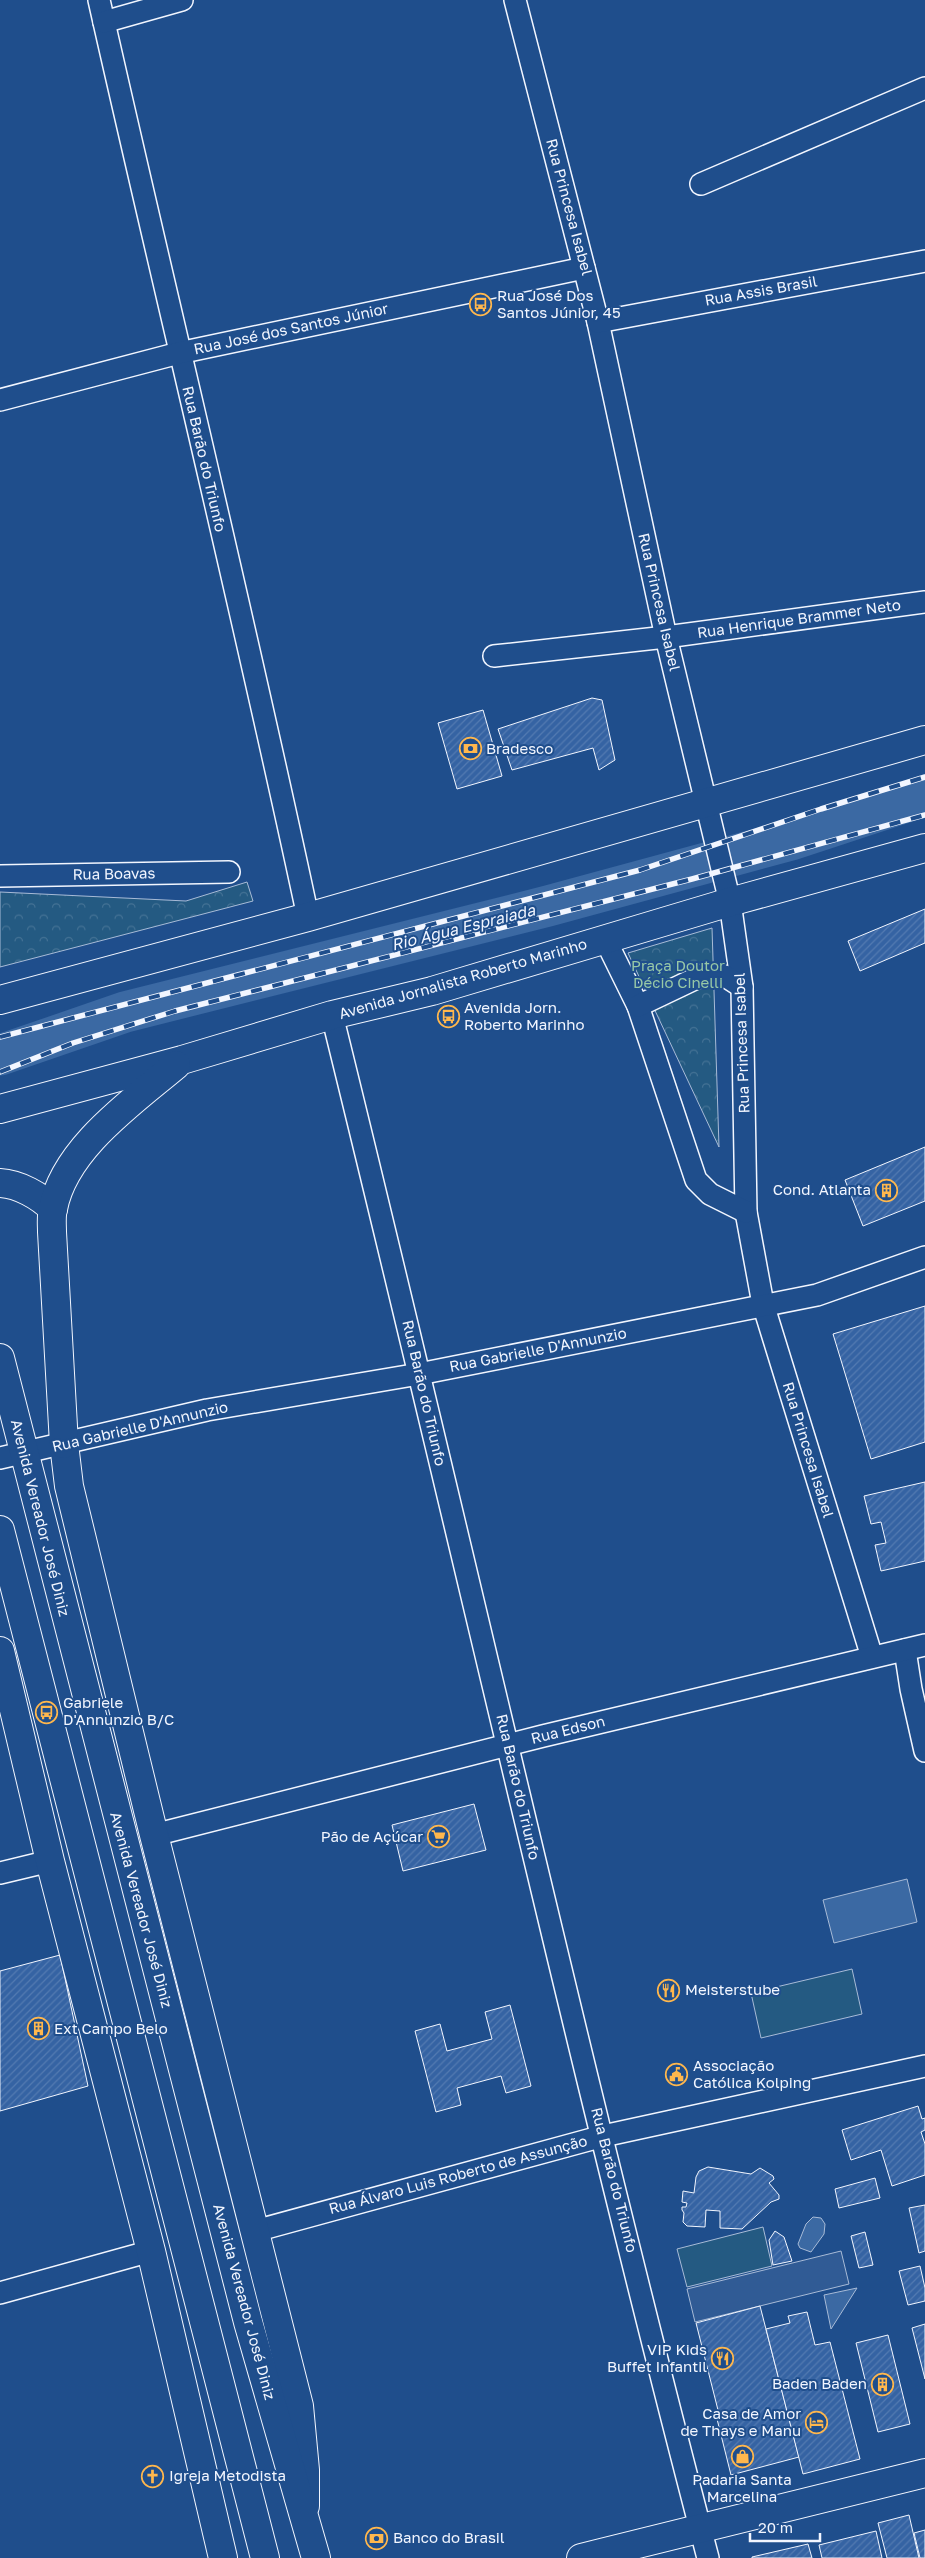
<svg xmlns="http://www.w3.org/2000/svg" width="925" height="2558" font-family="'Golos Text',sans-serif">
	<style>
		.grass { fill: #245a82; stroke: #a8bbd7 }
		.park { fill: url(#park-crowns); stroke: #a8bbd7 }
		.parking { fill: #305b95; stroke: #a8bbd7 }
		.water { fill: #3b69a3; stroke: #a8bbd7 }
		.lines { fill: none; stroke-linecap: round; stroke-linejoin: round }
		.river { stroke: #3b69a3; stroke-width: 41 }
		.building { fill: url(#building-hatch); stroke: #f2f6ff }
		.street-casing { stroke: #f2f6ff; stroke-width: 24 }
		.secondary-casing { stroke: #f2f6ff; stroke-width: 30 }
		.primary-casing { stroke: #f2f6ff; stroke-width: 30 }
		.street { stroke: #1f4e8c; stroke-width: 21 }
		.secondary { stroke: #1f4e8c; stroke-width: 28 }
		.primary { stroke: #1f4e8c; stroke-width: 28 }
		.rail-casing { stroke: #f2f6ff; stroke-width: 5.5 }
		.rail { stroke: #1f4e8c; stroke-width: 4; stroke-dasharray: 11; stroke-linecap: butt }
		.labels { text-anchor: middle; stroke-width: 4; stroke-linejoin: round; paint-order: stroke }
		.street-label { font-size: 15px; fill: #f2f6ff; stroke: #1f4e8c }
		.poi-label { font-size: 15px; fill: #f2f6ff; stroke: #1f4e8c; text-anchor: start }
		.park-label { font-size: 15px; fill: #97c8a6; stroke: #1f4e8c }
		.water-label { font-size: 16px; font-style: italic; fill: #f2f6ff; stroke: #1f4e8c }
	</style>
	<defs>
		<pattern id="park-crowns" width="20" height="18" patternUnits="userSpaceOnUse" patternTransform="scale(1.25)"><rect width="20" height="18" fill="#245a82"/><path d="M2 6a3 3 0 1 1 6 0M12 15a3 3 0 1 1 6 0" fill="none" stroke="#447295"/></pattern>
		<pattern id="building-hatch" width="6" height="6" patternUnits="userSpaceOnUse" patternTransform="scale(1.25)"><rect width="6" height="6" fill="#3563a3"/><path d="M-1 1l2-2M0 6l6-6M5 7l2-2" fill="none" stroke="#537ab1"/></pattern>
	</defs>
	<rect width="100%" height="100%" fill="#1f4e8c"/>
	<!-- grass -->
	<g class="grass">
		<polygon points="852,1969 862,2014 761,2038 751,1993"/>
		<polygon points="763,2227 772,2266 687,2287 677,2249"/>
	</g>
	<!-- park -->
	<g class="park">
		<polygon points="247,882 253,901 0,967 0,892 186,901"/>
		<polygon points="712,928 719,1147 628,953"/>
	</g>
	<!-- parking -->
	<polygon class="parking" points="841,2251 849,2284 695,2322 687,2289"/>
	<!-- water -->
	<g class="water">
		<polygon points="907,1879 917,1922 834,1943 823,1900"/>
		<polygon points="813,2217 821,2218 825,2224 824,2234 811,2252 800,2248 798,2244 806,2224"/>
		<polygon points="857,2288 831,2329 824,2295"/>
	</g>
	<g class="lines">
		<!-- river -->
		<polyline class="river" points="0,1055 125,1012 548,906 791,840 925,796"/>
	</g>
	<!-- building -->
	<g class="building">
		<polygon points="592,698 602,700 615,760 599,770 593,748 512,770 498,729"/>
		<polygon points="483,710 502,776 457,789 438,723"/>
		<polygon points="925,909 925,943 860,971 848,941"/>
		<polygon points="925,1147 925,1201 863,1226 845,1180"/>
		<polygon points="925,1306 925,1442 871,1459 833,1334"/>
		<polygon points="925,1482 925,1561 881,1571 875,1545 886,1543 881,1522 871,1524 864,1496"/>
		<polygon points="474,1804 486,1850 403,1871 392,1825"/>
		<polygon points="60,1955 88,2086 0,2111 0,1971"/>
		<polygon points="510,2005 531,2086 506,2093 501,2076 457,2088 461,2105 436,2112 415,2031 440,2024 447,2051 492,2039 485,2012"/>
		<polygon points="918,2106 922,2119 925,2118 925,2130 921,2132 925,2144 925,2175 892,2186 881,2150 851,2160 842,2130"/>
		<polygon points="708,2167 751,2174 760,2168 773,2176 774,2179 769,2183 779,2195 779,2199 771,2202 742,2229 720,2228 720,2211 706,2210 705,2227 687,2226 683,2222 684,2213 682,2210 682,2207 686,2207 687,2203 682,2202 683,2191 694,2193 696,2177 699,2171"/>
		<polygon points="875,2178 880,2198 839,2208 835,2189"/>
		<polygon points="925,2205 925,2251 919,2253 909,2208"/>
		<polygon points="775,2231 784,2237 792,2261 773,2265 769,2240"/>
		<polygon points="865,2232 873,2265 859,2268 851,2236"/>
		<polygon points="920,2266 925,2288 925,2301 908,2305 899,2271"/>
		<polygon points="760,2306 799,2457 731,2475 717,2419 720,2418 696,2323"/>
		<polygon points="807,2312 815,2345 830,2342 860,2459 803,2474 766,2329 790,2323 788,2316"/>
		<polygon points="925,2324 925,2379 912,2328"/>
		<polygon points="888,2335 910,2424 878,2432 856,2343"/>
		<polygon points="909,2515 919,2558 887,2558 878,2523"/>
		<polygon points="925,2530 925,2558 920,2558 914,2533"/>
		<polygon points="876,2531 882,2558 822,2558 819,2545"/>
		<polygon points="808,2544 812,2558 752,2558 752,2557"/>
	</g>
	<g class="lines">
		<defs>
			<g id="street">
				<path d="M99,0C168,306 243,611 308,917"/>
				<polyline points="515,0 598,322 666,637 730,902 742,987 746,1212 763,1304 872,1657"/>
				<polyline points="104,22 182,0"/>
				<polyline points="701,184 925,88"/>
				<polyline points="598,322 925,261"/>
				<polyline points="0,400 179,353 584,268"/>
				<polyline points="494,656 666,637 925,602"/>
				<polyline points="0,876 229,872"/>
				<polyline points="605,939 638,1006 696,1180 710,1194 746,1212"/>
				<polyline points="638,1006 703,975 725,976 742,987"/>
				<path d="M332,1015C459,1529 574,2046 708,2558"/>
				<polyline points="0,1458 207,1410 419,1374 817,1295 925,1257"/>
				<polyline points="905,1650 911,1689 925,1751"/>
				<polyline points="154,1835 543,1736 925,1645"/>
				<polyline points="0,1873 50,1861"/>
				<polyline points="255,2231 603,2136 925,2066"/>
				<polyline points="0,2293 151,2251"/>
			</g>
			<g id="secondary">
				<polyline points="64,1444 69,1486 154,1835 299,2406 305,2470 305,2506"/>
				<polyline points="0,1651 50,1861 151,2251 223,2558"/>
				<polyline points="581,2558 925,2473"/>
			</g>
			<g id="primary">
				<polyline points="0,1000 308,917 925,740"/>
				<polyline points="0,1109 182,1060 332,1015 432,991 730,902 925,848"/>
				<path d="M0,1183C19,1184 40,1196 53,1209"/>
				<polyline points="0,1358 248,2322 316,2558"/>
				<path d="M64,1444L52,1232C52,1225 51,1216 53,1209C64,1149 132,1102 176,1065"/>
				<polyline points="0,1530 265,2558"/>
			</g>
		</defs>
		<!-- street casing -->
		<use href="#street" class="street-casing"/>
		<!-- secondary casing -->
		<use href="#secondary" class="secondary-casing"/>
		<!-- primary casing -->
		<use href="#primary" class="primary-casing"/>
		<!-- street -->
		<use href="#street" class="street"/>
		<!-- secondary -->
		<use href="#secondary" class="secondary"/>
		<!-- primary -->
		<use href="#primary" class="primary"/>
		<defs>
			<g id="rail">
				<polyline points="0,1037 640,870 821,809 925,777"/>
				<polyline points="0,1072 73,1043 175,1011 692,879 925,815"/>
			</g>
		</defs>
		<!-- rail casing -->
		<use href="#rail" class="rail-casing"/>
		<!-- rail -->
		<use href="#rail" class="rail"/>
	</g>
	<!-- icons -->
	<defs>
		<symbol id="bus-ring" viewBox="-11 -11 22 22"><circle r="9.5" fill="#1f4e8c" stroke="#ffb74d" stroke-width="1.5"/><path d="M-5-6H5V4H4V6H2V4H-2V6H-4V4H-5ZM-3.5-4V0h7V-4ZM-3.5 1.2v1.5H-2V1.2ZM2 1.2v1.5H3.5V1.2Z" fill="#ffb74d"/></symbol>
		<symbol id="bank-ring" viewBox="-11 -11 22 22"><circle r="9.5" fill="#1f4e8c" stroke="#ffb74d" stroke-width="1.5"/><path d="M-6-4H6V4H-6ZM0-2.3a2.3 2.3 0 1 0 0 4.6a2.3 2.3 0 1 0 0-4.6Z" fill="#ffb74d"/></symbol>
		<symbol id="building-ring" viewBox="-11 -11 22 22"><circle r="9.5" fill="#1f4e8c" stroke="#ffb74d" stroke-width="1.5"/><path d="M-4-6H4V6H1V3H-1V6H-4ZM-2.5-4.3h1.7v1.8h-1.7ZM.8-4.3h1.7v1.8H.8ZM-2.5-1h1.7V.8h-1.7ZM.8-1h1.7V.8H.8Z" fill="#ffb74d"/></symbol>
		<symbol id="supermarket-ring" viewBox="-11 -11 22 22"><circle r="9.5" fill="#1f4e8c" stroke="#ffb74d" stroke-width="1.5"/><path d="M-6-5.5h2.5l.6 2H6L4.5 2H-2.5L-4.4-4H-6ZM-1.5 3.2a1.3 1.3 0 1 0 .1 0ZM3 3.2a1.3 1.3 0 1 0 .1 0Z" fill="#ffb74d"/></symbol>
		<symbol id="restaurant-ring" viewBox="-11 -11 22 22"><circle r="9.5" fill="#1f4e8c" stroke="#ffb74d" stroke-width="1.5"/><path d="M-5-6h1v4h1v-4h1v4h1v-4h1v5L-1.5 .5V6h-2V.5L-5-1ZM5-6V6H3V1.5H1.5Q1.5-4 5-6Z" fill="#ffb74d"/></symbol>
		<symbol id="civic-ring" viewBox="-11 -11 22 22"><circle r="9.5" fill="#1f4e8c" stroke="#ffb74d" stroke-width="1.5"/><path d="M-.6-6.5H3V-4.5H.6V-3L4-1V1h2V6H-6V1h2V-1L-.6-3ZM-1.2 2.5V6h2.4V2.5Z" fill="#ffb74d"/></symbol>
		<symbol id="hotel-ring" viewBox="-11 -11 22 22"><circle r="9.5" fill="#1f4e8c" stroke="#ffb74d" stroke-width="1.5"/><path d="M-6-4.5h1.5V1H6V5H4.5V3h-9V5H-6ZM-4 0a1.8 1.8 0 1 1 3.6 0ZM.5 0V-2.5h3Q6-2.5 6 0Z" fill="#ffb74d"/></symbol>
		<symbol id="shop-ring" viewBox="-11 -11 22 22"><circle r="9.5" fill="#1f4e8c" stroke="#ffb74d" stroke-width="1.5"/><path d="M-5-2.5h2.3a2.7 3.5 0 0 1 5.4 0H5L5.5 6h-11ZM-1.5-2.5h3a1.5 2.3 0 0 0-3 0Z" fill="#ffb74d"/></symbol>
		<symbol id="church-ring" viewBox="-11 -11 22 22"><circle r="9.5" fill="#1f4e8c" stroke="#ffb74d" stroke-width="1.5"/><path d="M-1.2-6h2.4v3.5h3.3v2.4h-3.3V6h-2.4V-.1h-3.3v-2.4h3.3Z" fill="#ffb74d"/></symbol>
	</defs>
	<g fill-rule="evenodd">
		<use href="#bus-ring" x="468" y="292" width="25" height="25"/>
		<use href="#bank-ring" x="458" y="736" width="25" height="25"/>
		<use href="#bus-ring" x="436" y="1004" width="25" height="25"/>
		<use href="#building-ring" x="874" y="1178" width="25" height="25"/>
		<use href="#bus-ring" x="34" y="1700" width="25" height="25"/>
		<use href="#supermarket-ring" x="426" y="1824" width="25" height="25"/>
		<use href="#restaurant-ring" x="656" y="1978" width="25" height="25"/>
		<use href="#building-ring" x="26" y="2016" width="25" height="25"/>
		<use href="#civic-ring" x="664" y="2062" width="25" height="25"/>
		<use href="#restaurant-ring" x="710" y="2346" width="25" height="25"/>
		<use href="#building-ring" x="870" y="2372" width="25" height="25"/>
		<use href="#hotel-ring" x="804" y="2410" width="25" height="25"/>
		<use href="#shop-ring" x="730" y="2444" width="25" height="25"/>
		<use href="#church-ring" x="140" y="2464" width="25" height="25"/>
		<use href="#bank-ring" x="364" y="2526" width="25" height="25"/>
	</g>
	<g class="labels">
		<!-- street labels -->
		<g class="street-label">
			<text transform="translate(569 207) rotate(75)" y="5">Rua Princesa Isabel</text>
			<text transform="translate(761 291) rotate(-10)" y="5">Rua Assis Brasil</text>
			<text transform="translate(291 329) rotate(-12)" y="5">Rua José dos Santos Júnior</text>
			<text transform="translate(204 459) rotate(77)" y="5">Rua Barão do Triunfo</text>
			<text transform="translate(659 602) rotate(77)" y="5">Rua Princesa Isabel</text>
			<text transform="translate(799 619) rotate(-8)" y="5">Rua Henrique Brammer Neto</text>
			<text transform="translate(114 874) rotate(-1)" y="5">Rua Boavas</text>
			<text transform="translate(463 979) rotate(-16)" y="5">Avenida Jornalista Roberto Marinho</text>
			<text transform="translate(742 1043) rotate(-92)" y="5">Rua Princesa Isabel</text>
			<text transform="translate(538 1350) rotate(-11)" y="5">Rua Gabrielle D'Annunzio</text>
			<text transform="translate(424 1393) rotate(77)" y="5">Rua Barão do Triunfo</text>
			<text transform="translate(140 1427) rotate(-13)" y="5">Rua Gabrielle D'Annunzio</text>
			<text transform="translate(808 1450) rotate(73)" y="5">Rua Princesa Isabel</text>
			<text transform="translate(40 1518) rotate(76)" y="5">Avenida Vereador José Diniz</text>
			<text transform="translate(568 1730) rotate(-14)" y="5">Rua Edson</text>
			<text transform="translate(518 1787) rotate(77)" y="5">Rua Barão do Triunfo</text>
			<text transform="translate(141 1910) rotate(75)" y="5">Avenida Vereador José Diniz</text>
			<text transform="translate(458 2175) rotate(-15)" y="5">Rua Álvaro Luis Roberto de Assunção</text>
			<text transform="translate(614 2180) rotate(76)" y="5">Rua Barão do Triunfo</text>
			<text transform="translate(244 2302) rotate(75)" y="5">Avenida Vereador José Diniz</text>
		</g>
		<!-- poi labels -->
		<g class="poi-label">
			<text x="497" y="301">Rua José Dos<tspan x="497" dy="17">Santos Júnior, 45</tspan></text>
			<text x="486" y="754">Bradesco</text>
			<text x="464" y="1013">Avenida Jorn.<tspan x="464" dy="17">Roberto Marinho</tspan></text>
			<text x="871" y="1195" text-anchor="end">Cond. Atlanta</text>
			<text x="63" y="1708">Gabriele<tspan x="63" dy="17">D'Annunzio B/C</tspan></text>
			<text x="423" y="1842" text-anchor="end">Pão de Açúcar</text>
			<text x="685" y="1995">Meisterstube</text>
			<text x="54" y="2034">Ext Campo Belo</text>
			<text x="693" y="2071">Associação<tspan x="693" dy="17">Católica Kolping</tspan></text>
			<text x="707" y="2355" text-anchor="end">VIP Kids<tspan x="707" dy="17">Buffet Infantil</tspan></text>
			<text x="867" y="2389" text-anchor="end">Baden Baden</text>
			<text x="801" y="2419" text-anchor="end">Casa de Amor<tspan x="801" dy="17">de Thays e Manu</tspan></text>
			<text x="169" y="2481">Igreja Metodista</text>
			<text x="742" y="2485" text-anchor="middle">Padaria Santa<tspan x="742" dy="17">Marcelina</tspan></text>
			<text x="393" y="2543">Banco do Brasil</text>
		</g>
		<!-- park labels -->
		<g class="park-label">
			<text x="678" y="971">Praça Doutor<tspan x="678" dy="17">Décio Cinelli</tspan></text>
		</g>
		<!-- water labels -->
		<g class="water-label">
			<text transform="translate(463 927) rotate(-14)" y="6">Rio Água Espraiada</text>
		</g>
	</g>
	<!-- scale -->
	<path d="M750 2533v8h70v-8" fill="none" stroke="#f2f6ff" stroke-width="2.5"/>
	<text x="758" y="2533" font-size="15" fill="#f2f6ff" stroke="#1f4e8c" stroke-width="4" paint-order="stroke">20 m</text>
</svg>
